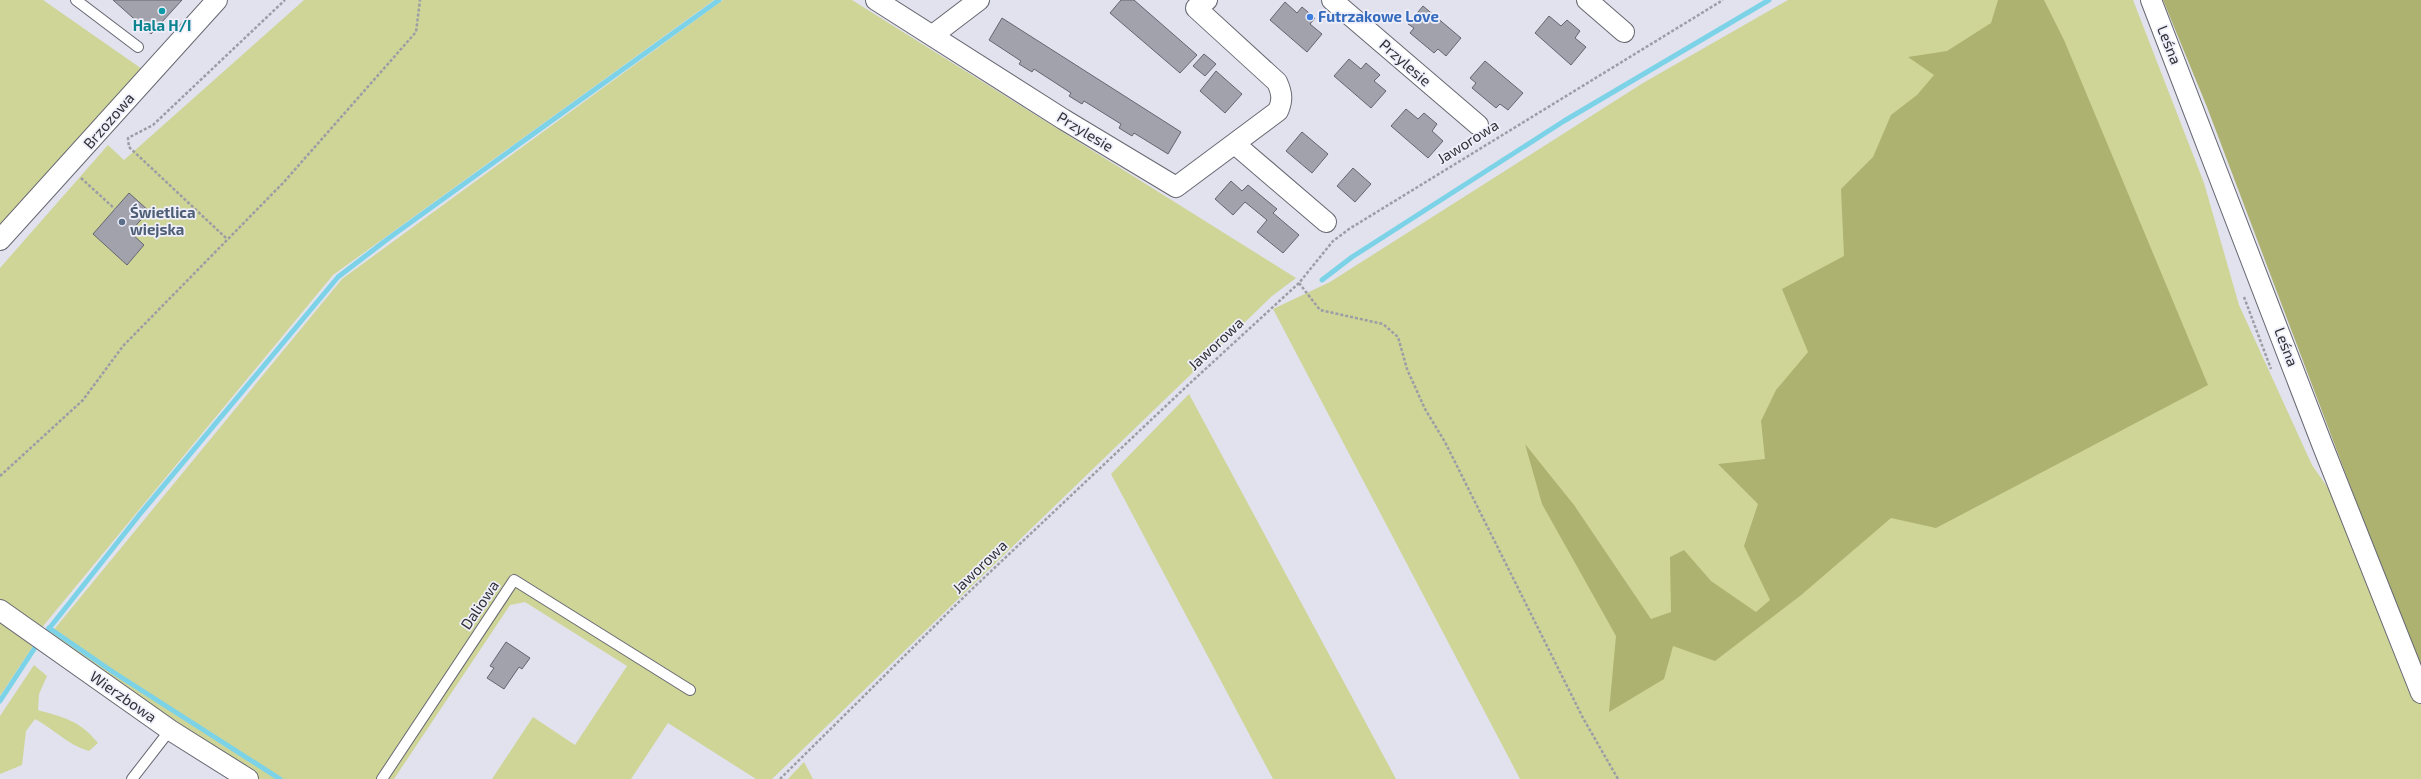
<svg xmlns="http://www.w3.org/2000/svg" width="2421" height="779" font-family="'Exo 2',sans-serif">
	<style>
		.green { fill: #cfd597 }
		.forest { fill: #adb270 }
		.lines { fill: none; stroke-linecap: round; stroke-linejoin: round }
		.stream { stroke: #7cd3e7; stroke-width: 5 }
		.building { fill: #a2a2ad; stroke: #65656f }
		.lane-casing { stroke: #676872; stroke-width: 12 }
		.street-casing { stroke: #676872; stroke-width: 22 }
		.path { stroke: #9c9da5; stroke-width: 2.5; stroke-dasharray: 3 2; stroke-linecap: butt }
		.lane { stroke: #fff; stroke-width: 10 }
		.street { stroke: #fff; stroke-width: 20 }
		.culture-dot { fill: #0f9aa8; stroke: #eeeffa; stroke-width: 1.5 }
		.shop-dot { fill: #3f7fe0; stroke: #eeeffa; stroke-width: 1.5 }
		.service-dot { fill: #5c6f8a; stroke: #eeeffa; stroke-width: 1.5 }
		.labels { text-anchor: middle; stroke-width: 3.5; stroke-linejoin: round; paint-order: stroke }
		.shop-label { font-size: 15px; font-weight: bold; fill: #366cbe; stroke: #eeeffa; text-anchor: start }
		.culture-label { font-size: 15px; font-weight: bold; fill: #0d838f; stroke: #eeeffa }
		.street-label { font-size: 15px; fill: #303035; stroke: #eeeffa }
		.service-label { font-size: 15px; font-weight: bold; fill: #4e5e75; stroke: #eeeffa; text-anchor: start }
	</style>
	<rect width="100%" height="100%" fill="#e1e2ed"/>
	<!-- green -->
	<g class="green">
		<polygon points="0,0 43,0 142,69 0,227"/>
		<polygon points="304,0 714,0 333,275 39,631 0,599 0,268 108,145 124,160"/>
		<polygon points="723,0 852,0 1296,278 1272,296 772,779 756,779 668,723 631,779 492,779 533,717 575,745 627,666 525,602 510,605 394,779 256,779 47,638 342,279"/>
		<polygon points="1788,0 2133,0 2204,183 2239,305 2312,465 2335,498 2371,591 2421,705 2421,779 1520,779 1273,309 1330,282 1643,83"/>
		<polygon points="1189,394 1396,779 1273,779 1111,474"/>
		<polygon points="0,618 35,643 0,696"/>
		<path d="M34,665L47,676L39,694L38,710C65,718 79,720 98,743L89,751C68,745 54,729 35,719L26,731L22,765L0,774V716Z"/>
		<polygon points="804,762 813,779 788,779"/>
	</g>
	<!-- forest -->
	<g class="forest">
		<polygon points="1998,0 2044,0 2064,40 2208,385 1936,528 1891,518 1800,596 1715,661 1673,646 1664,679 1609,712 1616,636 1542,504 1525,444 1574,505 1651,619 1671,612 1670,557 1684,550 1711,581 1756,612 1770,600 1744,546 1758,504 1718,464 1765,459 1761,421 1776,390 1808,352 1782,289 1844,256 1841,189 1873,157 1891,115 1917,95 1934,75 1908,57 1947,51 1991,23"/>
		<polygon points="2163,0 2421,0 2421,673 2207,107"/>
	</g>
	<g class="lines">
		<!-- stream -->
		<g class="stream">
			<polyline points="1322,280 1352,257 1564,121 1769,0"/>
			<polyline points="49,628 113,672 280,779"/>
			<polyline points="44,635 140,514 338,277 389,238 719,0"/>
			<polyline points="0,701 38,643"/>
		</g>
	</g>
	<!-- building -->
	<g class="building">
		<polygon points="113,0 182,0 151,34"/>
		<polygon points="1121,0 1134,0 1197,55 1180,73 1110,13"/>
		<polygon points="1285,2 1297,13 1302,7 1315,18 1310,24 1322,34 1307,52 1270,20"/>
		<polygon points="1423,6 1461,38 1446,56 1438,49 1434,53 1410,33 1414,28 1408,24"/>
		<polygon points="1549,16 1561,26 1567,20 1580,31 1575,38 1586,47 1571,65 1535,33"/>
		<polygon points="1002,18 1181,132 1168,154 1134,133 1132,136 1119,128 1121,124 1084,101 1082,104 1069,96 1071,93 1034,69 1032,72 1019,64 1021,61 989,40"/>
		<polygon points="1204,54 1216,64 1205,76 1193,66"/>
		<polygon points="1349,59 1361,69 1366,63 1380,75 1374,81 1386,91 1371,108 1334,76"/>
		<polygon points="1485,61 1523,93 1508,110 1500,104 1496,108 1472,88 1476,83 1470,78"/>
		<polygon points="1216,71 1242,94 1225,113 1200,91"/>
		<polygon points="1406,109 1418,119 1424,113 1437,124 1432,131 1443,141 1428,158 1391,126"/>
		<polygon points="1302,132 1328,154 1312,173 1286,151"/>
		<polygon points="1353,168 1371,184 1355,202 1337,186"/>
		<polygon points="1231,181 1242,191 1248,185 1277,209 1273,213 1299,235 1283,253 1257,232 1267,220 1245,202 1233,215 1215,199"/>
		<polygon points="129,193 149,211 130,232 144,245 127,265 93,234"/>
		<polygon points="506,642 530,658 522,669 519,667 504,689 487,678 494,668 490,666"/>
	</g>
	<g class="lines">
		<defs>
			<g id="lane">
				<polyline points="76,0 138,47"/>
				<polyline points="132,779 170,730"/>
				<polyline points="382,779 514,580 690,690"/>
			</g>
			<g id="street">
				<path d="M876,0L1063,119L1176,187L1278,111C1283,100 1282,93 1277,82L1196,8L1207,0"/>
				<polyline points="1332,0 1478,125"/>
				<polyline points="1587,0 1624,32"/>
				<polyline points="2151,0 2322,444 2421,693"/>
				<polyline points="933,35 979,0"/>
				<polyline points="1236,145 1326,222"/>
				<polyline points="0,240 217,0"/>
				<polyline points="0,610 170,730 248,779"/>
			</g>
		</defs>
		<!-- lane casing -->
		<use href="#lane" class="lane-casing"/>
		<!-- street casing -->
		<use href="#street" class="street-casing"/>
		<!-- path -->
		<g class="path">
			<polyline points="81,178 115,209"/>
			<polyline points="226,238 129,147 128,138 153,125 285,0"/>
			<polyline points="1299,283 1320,310 1383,324 1398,337 1407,369 1425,409 1445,442 1583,718 1618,779"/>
			<polyline points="2244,297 2271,369"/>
			<polyline points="0,476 83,400 123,346 284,182 416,32 420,0"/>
			<polyline points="780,779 969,592 1187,386 1299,283 1333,241 1349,229 1723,0"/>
		</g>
		<!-- lane -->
		<use href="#lane" class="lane"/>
		<!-- street -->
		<use href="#street" class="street"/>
	</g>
	<!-- markers -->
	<circle class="culture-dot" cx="162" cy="11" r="4"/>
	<circle class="shop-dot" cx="1310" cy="17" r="4"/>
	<circle class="service-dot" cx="122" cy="222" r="4"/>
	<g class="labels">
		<!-- shop labels -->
		<g class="shop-label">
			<text x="1318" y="22">Futrzakowe Love</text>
		</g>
		<!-- culture labels -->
		<g class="culture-label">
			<text x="162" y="31">Hala H/I</text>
		</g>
		<!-- street labels -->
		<g class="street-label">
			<text transform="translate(2169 45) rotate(68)" y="5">Leśna</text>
			<text transform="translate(1405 63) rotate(41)" y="5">Przylesie</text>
			<text transform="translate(109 121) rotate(-49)" y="5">Brzozowa</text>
			<text transform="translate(1085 132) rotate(31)" y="5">Przylesie</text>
			<text transform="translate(1468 142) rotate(-32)" y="5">Jaworowa</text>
			<text transform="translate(1216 344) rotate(-43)" y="5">Jaworowa</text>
			<text transform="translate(2286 347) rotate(69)" y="5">Leśna</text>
			<text transform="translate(980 567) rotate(-44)" y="5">Jaworowa</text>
			<text transform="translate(480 605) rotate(-56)" y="5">Daliowa</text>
			<text transform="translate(123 697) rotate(35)" y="5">Wierzbowa</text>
		</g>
		<!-- service labels -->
		<g class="service-label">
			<text x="130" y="218">Świetlica<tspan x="130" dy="17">wiejska</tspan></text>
		</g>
	</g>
</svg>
